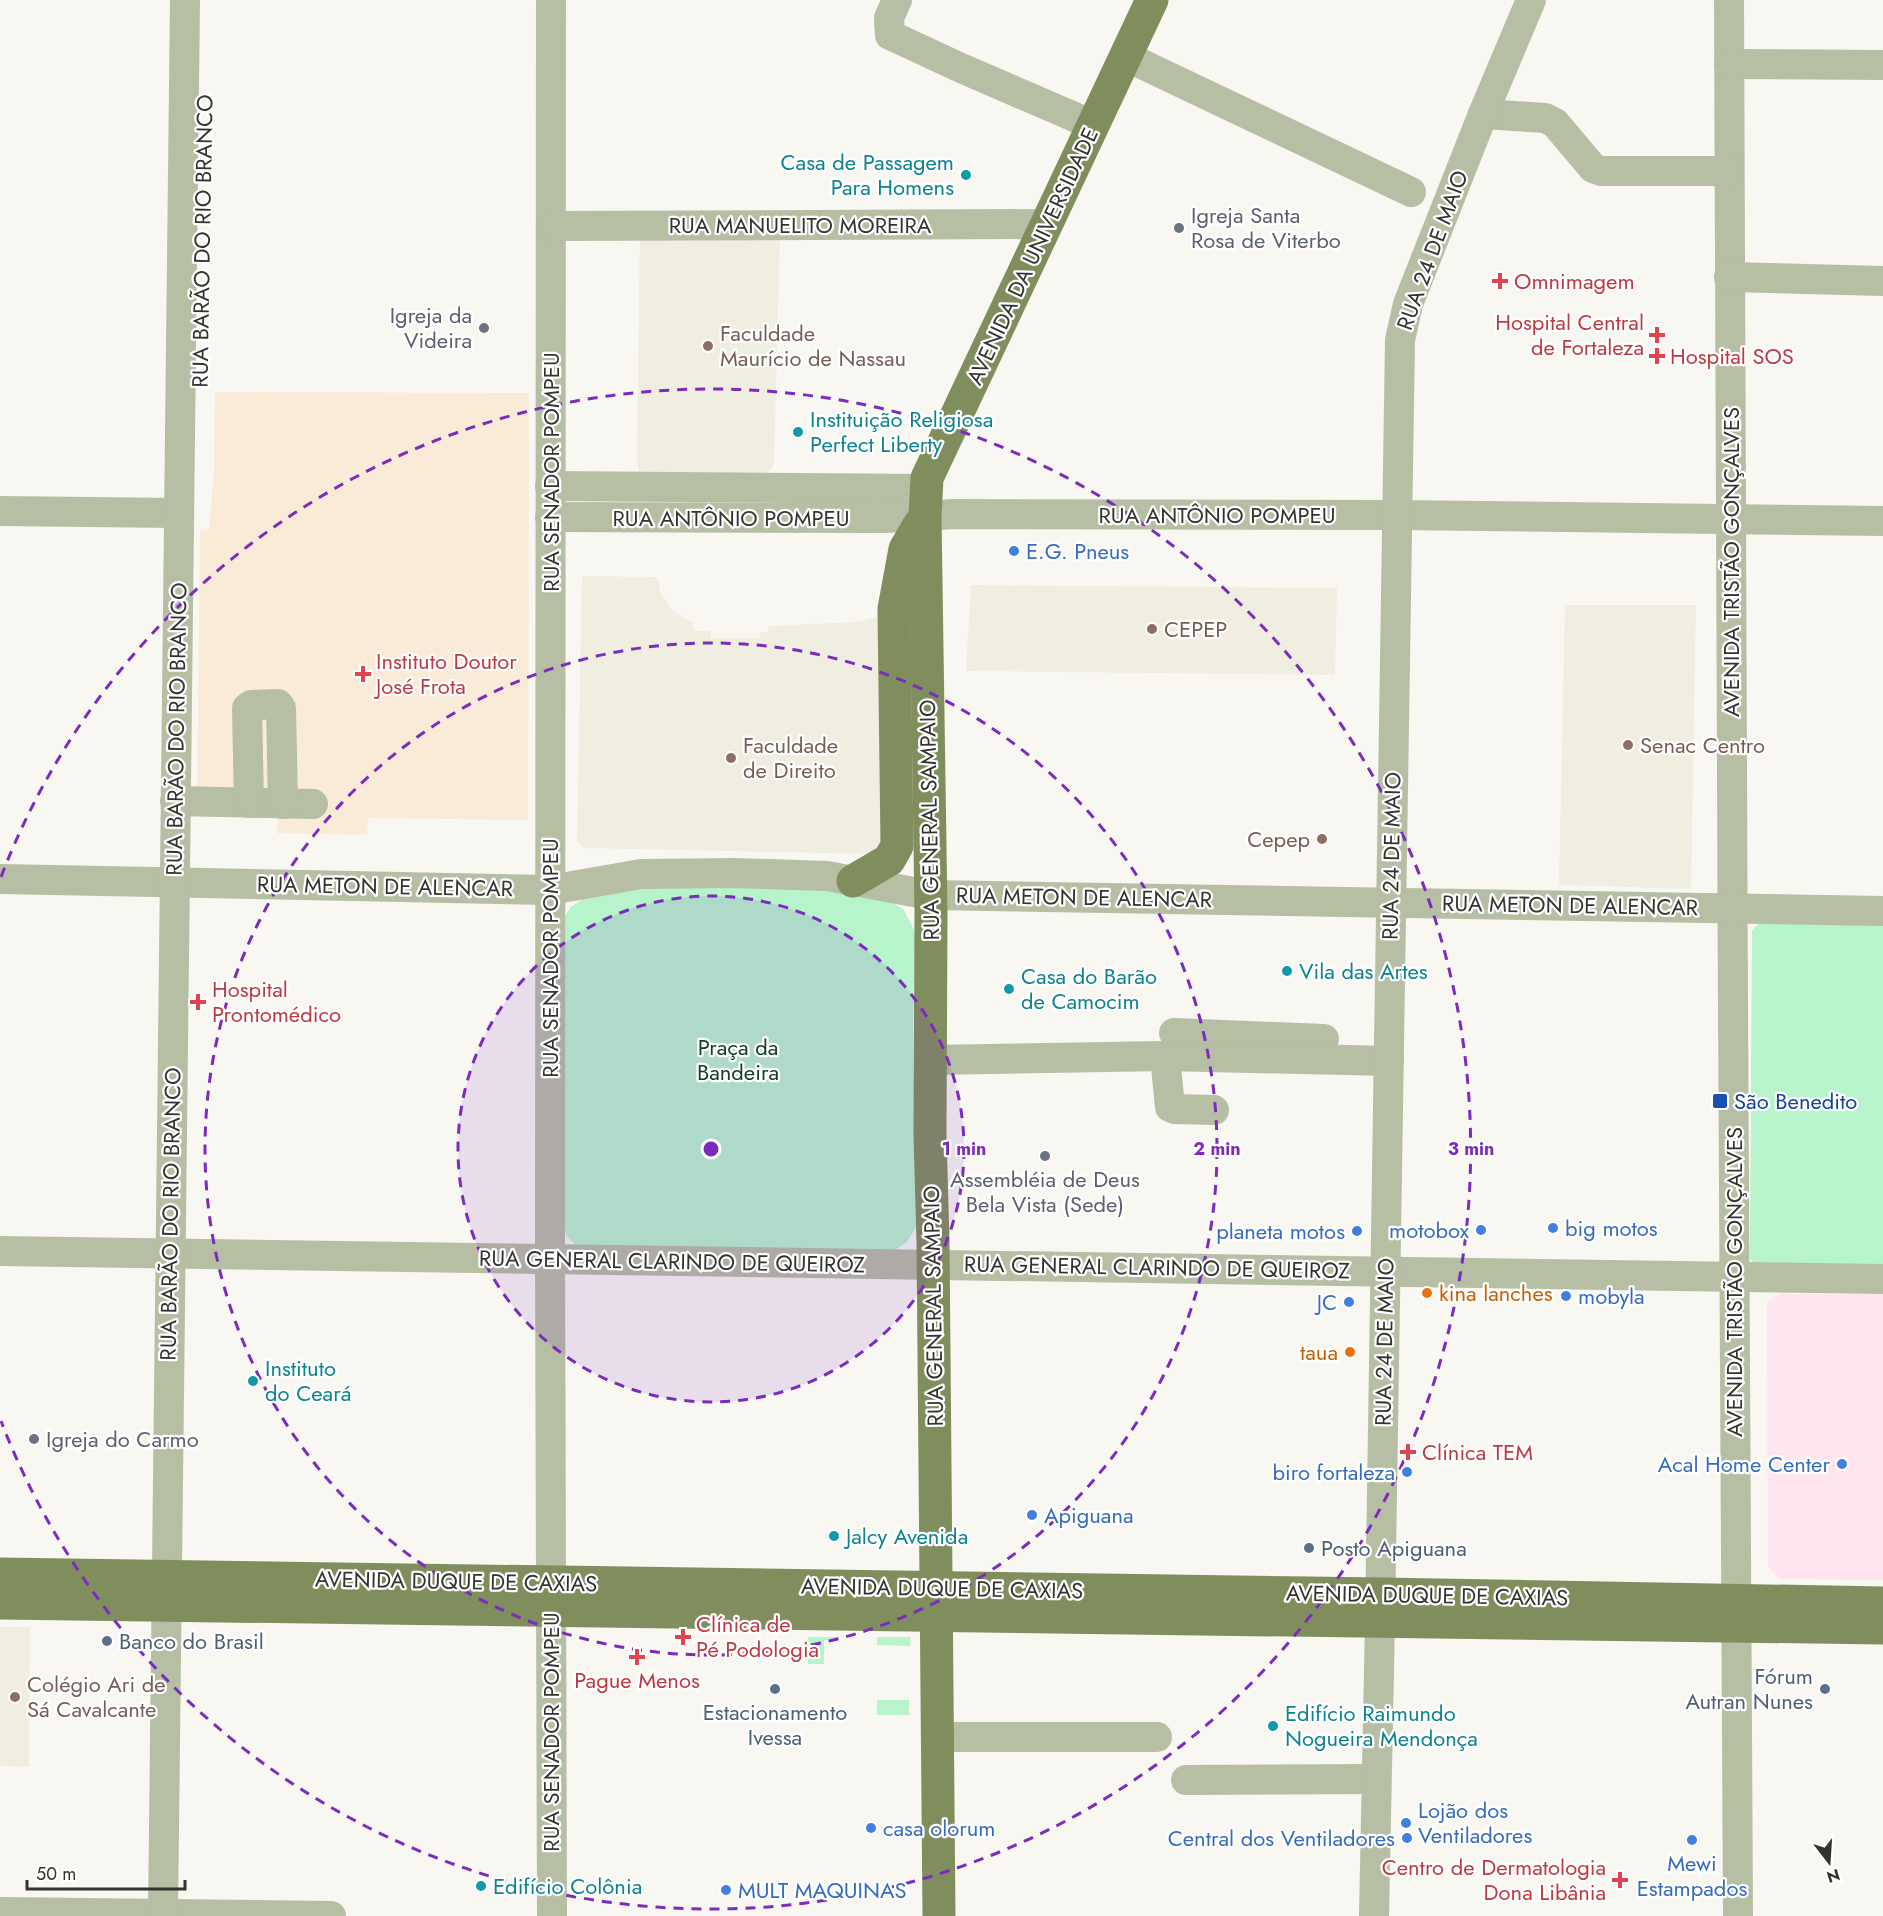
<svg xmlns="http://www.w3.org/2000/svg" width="1883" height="1916" font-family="Jost,sans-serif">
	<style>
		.commercial { fill: #fee5ef }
		.built { fill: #f0eee1 }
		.medical { fill: #faead8 }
		.green { fill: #b7f3cb }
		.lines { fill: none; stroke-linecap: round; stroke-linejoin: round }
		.minor { stroke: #b6bea4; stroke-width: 30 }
		.major { stroke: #808e5d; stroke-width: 33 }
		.ring { fill: none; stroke: #7b2cbf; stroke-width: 3; stroke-dasharray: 10 8 }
		.culture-dot { fill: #0f9aa8; stroke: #fff; stroke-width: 2 }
		.worship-dot { fill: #6b7280; stroke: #fff; stroke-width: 2 }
		.health-dot { fill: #e0444e; stroke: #fff; stroke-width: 2 }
		.education-dot { fill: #8d6e63; stroke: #fff; stroke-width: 2 }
		.shop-dot { fill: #3f7fe0; stroke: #fff; stroke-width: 2 }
		.transit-dot { fill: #1a4fb4; stroke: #fff; stroke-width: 2 }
		.food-dot { fill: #e8710a; stroke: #fff; stroke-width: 2 }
		.service-dot { fill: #5c6f8a; stroke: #fff; stroke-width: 2 }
		.labels { text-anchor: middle; stroke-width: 4.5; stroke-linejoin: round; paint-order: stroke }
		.culture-label { font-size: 22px; fill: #0d838f; stroke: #fff; text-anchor: start }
		.worship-label { font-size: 22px; fill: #5b616d; stroke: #fff; text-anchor: start }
		.street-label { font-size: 22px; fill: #333331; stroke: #fff }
		.health-label { font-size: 22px; fill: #be3a42; stroke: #fff; text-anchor: start }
		.education-label { font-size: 22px; fill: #785e54; stroke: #fff; text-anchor: start }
		.shop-label { font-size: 22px; fill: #366cbe; stroke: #fff; text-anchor: start }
		.park-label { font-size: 22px; fill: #124026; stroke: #fff }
		.transit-label { font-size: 22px; fill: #164399; stroke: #fff; text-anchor: start }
		.food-label { font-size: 22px; fill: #c56008; stroke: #fff; text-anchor: start }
		.service-label { font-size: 22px; fill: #4e5e75; stroke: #fff; text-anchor: start }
		.centre { fill: #7b2cbf; stroke: #fff; stroke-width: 3 }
		.ring-label { font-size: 18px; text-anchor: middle; font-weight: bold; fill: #7b2cbf; stroke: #fff; stroke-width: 4.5; stroke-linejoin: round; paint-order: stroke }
	</style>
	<rect width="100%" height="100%" fill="#f8f7f2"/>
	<!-- commercial -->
	<polygon class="commercial" points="1779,1294 1883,1294 1883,1580 1779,1579 1768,1566 1767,1302"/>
	<!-- built -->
	<g class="built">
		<polygon points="780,231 774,463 771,469 764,475 639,472 637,460 640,232"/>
		<polygon points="582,576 657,577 661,594 673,611 687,620 693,622 694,631 711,631 711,638 760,638 760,632 768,632 768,626 857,622 878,617 882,845 873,854 586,848 577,842"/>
		<polygon points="971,585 1337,588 1335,675 966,671"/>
		<polygon points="1565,605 1696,605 1691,889 1559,885"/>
		<polygon points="0,1627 30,1627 29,1767 0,1766"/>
	</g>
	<!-- medical -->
	<polygon class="medical" points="215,392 529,393 528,820 368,818 367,835 277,833 278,818 197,816 200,531 209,530 214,472"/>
	<!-- green -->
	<g class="green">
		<polygon points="791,885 891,902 904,910 915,932 913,1025 916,1227 907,1242 895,1250 577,1246 568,1238 563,1228 565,916 571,907 584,898 653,886"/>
		<polygon points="1883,923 1883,1267 1754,1265 1750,1258 1752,931 1758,924"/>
		<polygon points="808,1637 839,1637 839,1640 824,1640 824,1664 808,1664"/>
		<polygon points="877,1637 910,1637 910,1646 877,1645"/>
		<rect x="877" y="1700" width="32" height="15"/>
	</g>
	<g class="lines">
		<!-- minor -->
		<g class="minor">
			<polyline points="551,0 550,1243 552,1916"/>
			<polyline points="897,0 889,18 890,35 961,68 1093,125"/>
			<path d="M1729,0C1730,639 1735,1277 1738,1916"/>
			<polyline points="1125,56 1411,192"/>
			<polyline points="1729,64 1883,65"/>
			<polyline points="1483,114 1545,118 1555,123 1593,168 1601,171 1729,171"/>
			<polyline points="552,226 1047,224"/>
			<polyline points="1729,277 1883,281"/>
			<polyline points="550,486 927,489"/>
			<polyline points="0,511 178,513"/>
			<polyline points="550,517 885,518 955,514 1397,515 1883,521"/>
			<polyline points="175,801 313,804"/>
			<polyline points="249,803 247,708 251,705 278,704 281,708 283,804"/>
			<polyline points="0,879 550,890 641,874 735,873 827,876 930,895 1883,911"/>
			<polyline points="1174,1033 1324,1039"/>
			<polyline points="1165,1056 1170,1107 1175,1109 1214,1110"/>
			<polyline points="930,1060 1165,1056 1389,1061"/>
			<polyline points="0,1251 1883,1279"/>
			<polyline points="937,1737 1157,1737"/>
			<polyline points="1186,1780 1376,1779"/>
			<polyline points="0,1912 331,1916"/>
			<polyline points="163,1916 185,0"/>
			<polyline points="1374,1916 1380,1621 1400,340 1408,304 1483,114 1531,0"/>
		</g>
		<!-- major -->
		<g class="major">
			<polyline points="853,881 889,860 897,846 894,609 905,549 919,525"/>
			<polyline points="0,1574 1381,1594 1883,1603"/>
			<polyline points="0,1603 1883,1628"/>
			<polyline points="939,1916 933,1242 930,1135 931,913 925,516 927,478 1152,0"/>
		</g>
	</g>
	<!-- distance rings -->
	<circle cx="711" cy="1149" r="253" fill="#7b2cbf" fill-opacity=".12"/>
	<g class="ring">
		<circle cx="711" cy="1149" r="253"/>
		<circle cx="711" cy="1149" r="506"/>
		<path d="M1 877A760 760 0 1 1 1 1421"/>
	</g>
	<!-- markers -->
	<g class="culture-dot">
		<circle cx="966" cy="175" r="6"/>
		<circle cx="798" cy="432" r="6"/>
		<circle cx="1287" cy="971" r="6"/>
		<circle cx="1009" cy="989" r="6"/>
		<circle cx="253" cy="1381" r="6"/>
		<circle cx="834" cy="1536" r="6"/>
		<circle cx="1273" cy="1726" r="6"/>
		<circle cx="481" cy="1886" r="6"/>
	</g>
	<g class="worship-dot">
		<circle cx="1179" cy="228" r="6"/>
		<circle cx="484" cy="328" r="6"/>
		<circle cx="1045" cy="1156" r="6"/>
		<circle cx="34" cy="1439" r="6"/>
	</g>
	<g class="health-dot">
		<path d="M1497 272h6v6h6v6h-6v6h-6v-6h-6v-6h6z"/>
		<path d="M1654 326h6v6h6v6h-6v6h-6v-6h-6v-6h6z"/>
		<path d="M1654 347h6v6h6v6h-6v6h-6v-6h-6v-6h6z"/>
		<path d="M360 665h6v6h6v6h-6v6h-6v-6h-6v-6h6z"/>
		<path d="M195 993h6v6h6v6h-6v6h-6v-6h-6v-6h6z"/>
		<path d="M1405 1443h6v6h6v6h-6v6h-6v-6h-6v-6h6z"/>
		<path d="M680 1628h6v6h6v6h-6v6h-6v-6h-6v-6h6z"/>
		<path d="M634 1648h6v6h6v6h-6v6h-6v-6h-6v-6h6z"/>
		<path d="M1617 1871h6v6h6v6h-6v6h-6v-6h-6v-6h6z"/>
	</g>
	<g class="education-dot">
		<circle cx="708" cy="346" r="6"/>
		<circle cx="1152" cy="629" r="6"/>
		<circle cx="1628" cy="745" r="6"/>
		<circle cx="731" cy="758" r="6"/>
		<circle cx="1322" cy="839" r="6"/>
		<circle cx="15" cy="1697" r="6"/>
	</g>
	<g class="shop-dot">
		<circle cx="1014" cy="551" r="6"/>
		<circle cx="1553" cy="1228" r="6"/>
		<circle cx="1481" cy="1230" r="6"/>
		<circle cx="1357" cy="1231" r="6"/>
		<circle cx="1566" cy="1296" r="6"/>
		<circle cx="1349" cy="1302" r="6"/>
		<circle cx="1842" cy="1464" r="6"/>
		<circle cx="1407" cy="1472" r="6"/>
		<circle cx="1032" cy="1515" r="6"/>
		<circle cx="1406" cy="1823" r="6"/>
		<circle cx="871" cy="1828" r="6"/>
		<circle cx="1407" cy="1838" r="6"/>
		<circle cx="1692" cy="1840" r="6"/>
		<circle cx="726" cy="1890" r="6"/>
	</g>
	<rect class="transit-dot" x="1712" y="1093" width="16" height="16" rx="3"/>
	<g class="food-dot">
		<circle cx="1427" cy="1293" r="6"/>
		<circle cx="1350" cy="1352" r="6"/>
	</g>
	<g class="service-dot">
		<circle cx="1309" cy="1548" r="6"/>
		<circle cx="107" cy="1641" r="6"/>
		<circle cx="775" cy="1689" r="6"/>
		<circle cx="1825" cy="1689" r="6"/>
	</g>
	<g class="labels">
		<!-- culture labels -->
		<g class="culture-label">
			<text x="954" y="170" text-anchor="end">Casa de Passagem<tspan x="954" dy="25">Para Homens</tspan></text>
			<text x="810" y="427">Instituição Religiosa<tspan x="810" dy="25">Perfect Liberty</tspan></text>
			<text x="1299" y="979">Vila das Artes</text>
			<text x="1021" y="984">Casa do Barão<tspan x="1021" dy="25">de Camocim</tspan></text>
			<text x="265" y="1376">Instituto<tspan x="265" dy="25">do Ceará</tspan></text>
			<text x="846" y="1544">Jalcy Avenida</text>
			<text x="1285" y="1721">Edifício Raimundo<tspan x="1285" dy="25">Nogueira Mendonça</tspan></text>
			<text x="493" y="1894">Edifício Colônia</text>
		</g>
		<!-- worship labels -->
		<g class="worship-label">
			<text x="1191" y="223">Igreja Santa<tspan x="1191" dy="25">Rosa de Viterbo</tspan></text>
			<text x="472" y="323" text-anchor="end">Igreja da<tspan x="472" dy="25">Videira</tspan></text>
			<text x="1045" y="1187" text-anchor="middle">Assembléia de Deus<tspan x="1045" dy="25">Bela Vista (Sede)</tspan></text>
			<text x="46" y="1447">Igreja do Carmo</text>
		</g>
		<!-- street labels -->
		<g class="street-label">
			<text x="800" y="233">RUA MANUELITO MOREIRA</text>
			<text transform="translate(202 241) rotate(-89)" y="8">RUA BARÃO DO RIO BRANCO</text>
			<text transform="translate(1432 250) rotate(-70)" y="8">RUA 24 DE MAIO</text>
			<text transform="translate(1032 256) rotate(-65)" y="8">AVENIDA DA UNIVERSIDADE</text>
			<text transform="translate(551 472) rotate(-90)" y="8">RUA SENADOR POMPEU</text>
			<text x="1217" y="523">RUA ANTÔNIO POMPEU</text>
			<text x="731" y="526">RUA ANTÔNIO POMPEU</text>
			<text transform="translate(1731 562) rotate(-90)" y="8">AVENIDA TRISTÃO GONÇALVES</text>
			<text transform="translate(176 729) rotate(-89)" y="8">RUA BARÃO DO RIO BRANCO</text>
			<text transform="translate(929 820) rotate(-91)" y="8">RUA GENERAL SAMPAIO</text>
			<text transform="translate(1391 856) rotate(-89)" y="8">RUA 24 DE MAIO</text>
			<text transform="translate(385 886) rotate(1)" y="8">RUA METON DE ALENCAR</text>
			<text transform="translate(1084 897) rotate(1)" y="8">RUA METON DE ALENCAR</text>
			<text transform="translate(1570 905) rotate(1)" y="8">RUA METON DE ALENCAR</text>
			<text transform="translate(550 958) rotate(-90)" y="8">RUA SENADOR POMPEU</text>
			<text transform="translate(170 1214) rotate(-89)" y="8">RUA BARÃO DO RIO BRANCO</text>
			<text transform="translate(672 1261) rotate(1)" y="8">RUA GENERAL CLARINDO DE QUEIROZ</text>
			<text transform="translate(1157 1267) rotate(1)" y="8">RUA GENERAL CLARINDO DE QUEIROZ</text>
			<text transform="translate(1734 1282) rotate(-90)" y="8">AVENIDA TRISTÃO GONÇALVES</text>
			<text transform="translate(933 1306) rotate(-91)" y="8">RUA GENERAL SAMPAIO</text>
			<text transform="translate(1384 1342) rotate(-89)" y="8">RUA 24 DE MAIO</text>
			<text transform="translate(456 1581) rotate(1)" y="8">AVENIDA DUQUE DE CAXIAS</text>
			<text transform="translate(942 1588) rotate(1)" y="8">AVENIDA DUQUE DE CAXIAS</text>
			<text transform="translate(1427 1595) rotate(1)" y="8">AVENIDA DUQUE DE CAXIAS</text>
			<text transform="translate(551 1732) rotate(-90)" y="8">RUA SENADOR POMPEU</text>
		</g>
		<!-- health labels -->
		<g class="health-label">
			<text x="1514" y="289">Omnimagem</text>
			<text x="1644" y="330" text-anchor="end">Hospital Central<tspan x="1644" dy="25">de Fortaleza</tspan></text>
			<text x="1670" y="364">Hospital SOS</text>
			<text x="376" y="669">Instituto Doutor<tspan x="376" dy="25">José Frota</tspan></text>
			<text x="212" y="997">Hospital<tspan x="212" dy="25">Prontomédico</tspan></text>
			<text x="1422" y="1460">Clínica TEM</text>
			<text x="696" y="1632">Clínica de<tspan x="696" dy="25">Pé Podologia</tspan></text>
			<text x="637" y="1688" text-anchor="middle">Pague Menos</text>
			<text x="1606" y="1875" text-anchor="end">Centro de Dermatologia<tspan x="1606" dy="25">Dona Libânia</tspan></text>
		</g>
		<!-- education labels -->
		<g class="education-label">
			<text x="720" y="341">Faculdade<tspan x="720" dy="25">Maurício de Nassau</tspan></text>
			<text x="1164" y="637">CEPEP</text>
			<text x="743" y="753">Faculdade<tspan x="743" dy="25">de Direito</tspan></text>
			<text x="1640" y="753">Senac Centro</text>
			<text x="1310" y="847" text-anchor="end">Cepep</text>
			<text x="27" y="1692">Colégio Ari de<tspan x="27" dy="25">Sá Cavalcante</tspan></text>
		</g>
		<!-- shop labels -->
		<g class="shop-label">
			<text x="1026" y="559">E.G. Pneus</text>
			<text x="1565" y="1236">big motos</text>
			<text x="1469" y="1238" text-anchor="end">motobox</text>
			<text x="1345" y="1239" text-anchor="end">planeta motos</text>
			<text x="1578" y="1304">mobyla</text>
			<text x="1337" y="1310" text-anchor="end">JC</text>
			<text x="1830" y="1472" text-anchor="end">Acal Home Center</text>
			<text x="1395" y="1480" text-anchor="end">biro fortaleza</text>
			<text x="1044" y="1523">Apiguana</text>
			<text x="1418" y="1818">Lojão dos<tspan x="1418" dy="25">Ventiladores</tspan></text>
			<text x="883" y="1836">casa olorum</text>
			<text x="1395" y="1846" text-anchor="end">Central dos Ventiladores</text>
			<text x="1692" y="1871" text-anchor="middle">Mewi<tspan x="1692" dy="25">Estampados</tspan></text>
			<text x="738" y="1898">MULT MAQUINAS</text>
		</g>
		<!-- park labels -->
		<g class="park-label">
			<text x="738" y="1055">Praça da<tspan x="738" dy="25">Bandeira</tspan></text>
		</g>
		<!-- transit labels -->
		<g class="transit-label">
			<text x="1734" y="1109">São Benedito</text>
		</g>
		<!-- food labels -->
		<g class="food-label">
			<text x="1439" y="1301">kina lanches</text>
			<text x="1338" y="1360" text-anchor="end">taua</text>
		</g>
		<!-- service labels -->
		<g class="service-label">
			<text x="1321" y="1556">Posto Apiguana</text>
			<text x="119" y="1649">Banco do Brasil</text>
			<text x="1813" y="1684" text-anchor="end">Fórum<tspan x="1813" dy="25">Autran Nunes</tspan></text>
			<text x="775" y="1720" text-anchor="middle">Estacionamento<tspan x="775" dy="25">Ivessa</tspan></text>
		</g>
	</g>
	<circle cx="711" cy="1149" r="9" class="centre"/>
	<g class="ring-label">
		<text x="964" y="1155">1 min</text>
		<text x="1217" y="1155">2 min</text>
		<text x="1471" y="1155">3 min</text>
	</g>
	<!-- north arrow -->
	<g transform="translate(1829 1862) rotate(163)" stroke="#ffffff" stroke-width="4.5" paint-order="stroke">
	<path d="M0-4.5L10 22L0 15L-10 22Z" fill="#333331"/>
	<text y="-9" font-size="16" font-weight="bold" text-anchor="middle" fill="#333331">N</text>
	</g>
	<!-- scale -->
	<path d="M27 1880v9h158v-9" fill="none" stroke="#333331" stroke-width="3"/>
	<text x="36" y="1880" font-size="18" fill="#333331" stroke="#ffffff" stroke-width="4.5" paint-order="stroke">50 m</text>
</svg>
